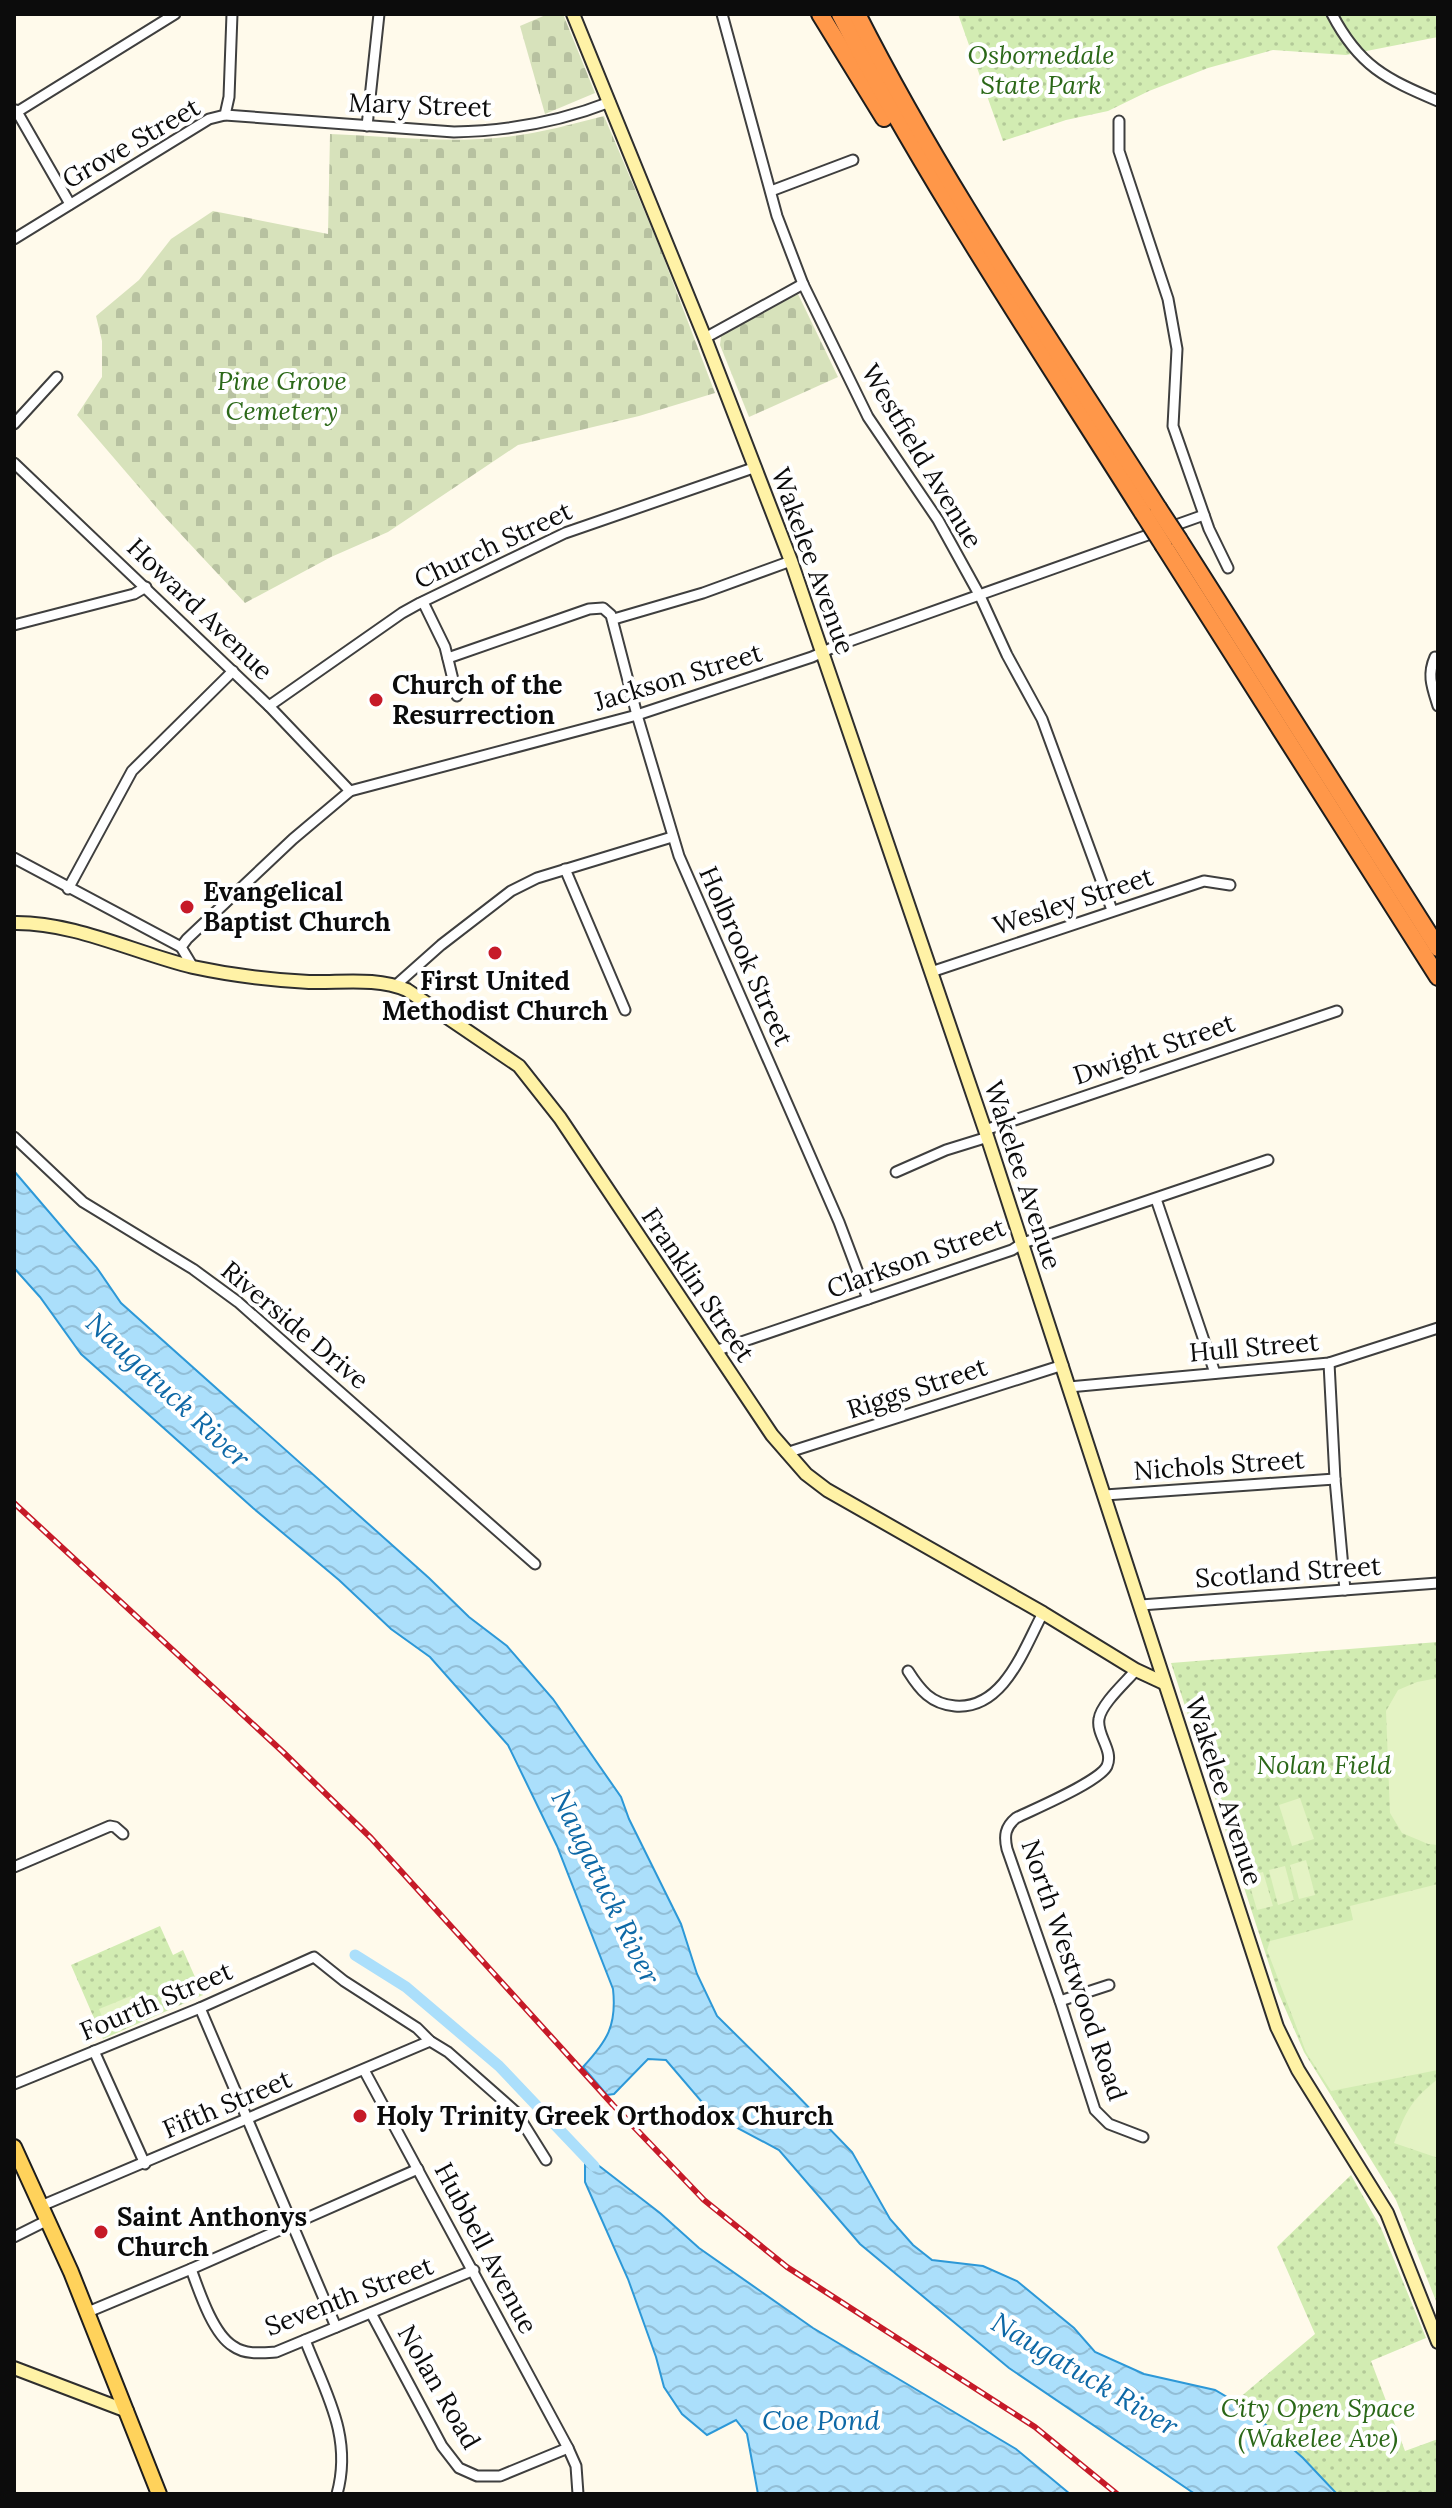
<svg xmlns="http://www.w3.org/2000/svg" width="1452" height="2508" font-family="Lora,serif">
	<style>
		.cemetery { fill: url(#cemetery-stones) }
		.park { fill: url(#park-dots) }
		.pitch { fill: #e4f3c4 }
		.water { fill: url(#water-waves); stroke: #2d98d7; stroke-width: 2 }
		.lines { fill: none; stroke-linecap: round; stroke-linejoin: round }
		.canal { stroke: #abdffb; stroke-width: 11 }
		.minor-casing { stroke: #3f3f3f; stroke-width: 13 }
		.secondary-casing { stroke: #2e2e2e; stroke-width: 16 }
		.primary-casing { stroke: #1d1d1d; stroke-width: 18 }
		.motorway-casing { stroke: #1d1d1d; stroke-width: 20 }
		.minor { stroke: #fff; stroke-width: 9 }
		.secondary { stroke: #fff2a6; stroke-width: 12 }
		.primary { stroke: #ffd25b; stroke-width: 14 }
		.motorway { stroke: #ff9749; stroke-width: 16 }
		.rail-casing { stroke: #c61a28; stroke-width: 6 }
		.rail { stroke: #fff; stroke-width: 3; stroke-dasharray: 9; stroke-linecap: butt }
		.motorway-bridge-casing { stroke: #1d1d1d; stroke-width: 20; stroke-linecap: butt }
		.motorway-bridge { stroke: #ff9749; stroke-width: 16 }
		.poi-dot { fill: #c61a28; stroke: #fff; stroke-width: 3 }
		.labels { text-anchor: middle; stroke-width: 8; stroke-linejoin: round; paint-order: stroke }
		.park-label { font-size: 26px; font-style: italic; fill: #2b6818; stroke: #fff }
		.street-label { font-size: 26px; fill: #0c0c0c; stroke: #fff }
		.poi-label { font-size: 26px; font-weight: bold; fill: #0c0c0c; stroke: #fff; text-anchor: start }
		.water-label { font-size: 28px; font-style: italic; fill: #0d68a6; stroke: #fff }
	</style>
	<defs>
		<pattern id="cemetery-stones" width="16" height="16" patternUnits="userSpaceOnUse" patternTransform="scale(2)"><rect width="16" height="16" fill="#d7e2bb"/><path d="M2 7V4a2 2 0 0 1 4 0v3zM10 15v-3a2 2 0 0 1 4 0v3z" fill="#b7c1a0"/></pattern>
		<pattern id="park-dots" width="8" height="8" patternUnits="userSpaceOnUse" patternTransform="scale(2)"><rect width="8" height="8" fill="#d2ecb2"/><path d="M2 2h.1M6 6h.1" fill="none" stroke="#b3c998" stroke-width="1.8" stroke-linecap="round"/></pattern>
		<pattern id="water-waves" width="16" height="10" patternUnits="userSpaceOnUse" patternTransform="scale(2)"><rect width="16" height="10" fill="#abdffb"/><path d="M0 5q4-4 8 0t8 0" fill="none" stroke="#92bed6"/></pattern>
	</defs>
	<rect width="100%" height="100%" fill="#fffaeb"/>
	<!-- cemetery -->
	<g class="cemetery">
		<polygon points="548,14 563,14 595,93 545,114 520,26"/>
		<path d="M604,116L658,243L715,393L639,416L518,445L388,532L331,557L245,603L162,514L77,415L102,377V341L96,316L139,280L171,239L213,211L328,234L330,134C385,136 442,143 496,138C533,135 569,125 604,116Z"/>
		<polygon points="798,294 838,377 749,417 720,345 721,336"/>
	</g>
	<!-- park -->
	<g class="park">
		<polygon points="958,14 1438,14 1438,37 1346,55 1273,50 1208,68 1149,91 1108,111 1066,120 1003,141"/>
		<polygon points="1438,1642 1438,2306 1396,2200 1304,2052 1278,1992 1171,1663"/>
		<polygon points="160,1926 173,1955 183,1950 203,1995 103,2039 71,1965"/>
		<polygon points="1351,2175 1381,2228 1426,2338 1371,2361 1405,2451 1438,2439 1438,2494 1225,2494 1186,2443 1315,2334 1277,2247"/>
	</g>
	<!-- pitch -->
	<g class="pitch">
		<polygon points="1438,1678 1438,1845 1428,1844 1402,1833 1390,1813 1386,1711 1398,1690 1417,1682"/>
		<polygon points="1300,1798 1314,1839 1292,1846 1279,1805"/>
		<polygon points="1306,1860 1315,1895 1299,1899 1290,1865"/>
		<polygon points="1285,1866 1294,1900 1278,1905 1269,1870"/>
		<polygon points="1263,1872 1273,1906 1257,1910 1247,1876"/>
		<polygon points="1438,1884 1438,2070 1331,2091 1306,2052 1267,1950 1270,1941 1353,1920 1350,1906"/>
		<polygon points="131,1996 138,2013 106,2026 99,2009"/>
		<path d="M1438,2079V2158L1394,2143C1405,2112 1411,2100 1438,2079Z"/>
	</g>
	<!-- water -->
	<g class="water">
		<path d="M14,1171L97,1268L121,1303L429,1578L469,1617L507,1646L553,1699L621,1797L629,1819L681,1924L697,1974L717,2016L790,2088L852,2152L890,2219L913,2245L932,2260L983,2266L1017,2281L1074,2328L1095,2352L1144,2374L1215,2390L1249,2410L1303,2458L1337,2494H1195L1009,2368L860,2244L779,2150L713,2115L666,2060L648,2059L614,2094L607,2095L583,2067C607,2041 617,2026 613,1989L557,1846L508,1745L430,1657L391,1629L339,1580L253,1508L81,1354L40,1297L14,1268Z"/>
		<polygon points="585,2155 660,2213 699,2248 813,2328 1016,2449 1070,2494 758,2494 747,2434 736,2420 707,2435 682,2414 664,2387 656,2357 628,2279 585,2182"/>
	</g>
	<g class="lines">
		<!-- canal -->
		<polyline class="canal" points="355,1955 406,1987 499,2066 594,2166"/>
		<defs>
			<g id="minor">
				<polyline points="722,14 777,216 803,284 868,417 938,520 980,596 1007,655 1042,719 1112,910"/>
				<path d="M1332,14C1359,66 1386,79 1438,101"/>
				<polyline points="16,110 70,204"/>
				<polyline points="17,112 175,14"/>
				<path d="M225,115L454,132C508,131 559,122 610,102"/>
				<polyline points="1119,121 1119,151 1168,299 1177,349 1173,426 1209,529 1228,568"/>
				<polyline points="367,126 379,14"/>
				<polyline points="771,191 853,160"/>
				<polyline points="14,239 209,119 225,115 229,97 232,14"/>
				<polyline points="705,338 803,284"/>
				<polyline points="14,424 57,377"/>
				<polyline points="14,463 269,706 350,791"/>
				<polyline points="423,602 445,647 457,696"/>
				<polyline points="614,619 703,593 791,561"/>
				<polyline points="14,625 134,594 146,587"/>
				<path d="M1435,657C1427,675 1432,687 1438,706"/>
				<polyline points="448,658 589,609 603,608 611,615 637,715 679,856 839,1222 868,1299"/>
				<polyline points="269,706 402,613 420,603 565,533 756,467"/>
				<polyline points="14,858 181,947"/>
				<polyline points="565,869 625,1010"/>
				<polyline points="68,889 132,771 233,671"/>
				<polyline points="193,967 181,947 187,939 293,839 350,791 637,715 812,657 836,646 1204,515"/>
				<polyline points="931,972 1204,881 1230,885"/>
				<polyline points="396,985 441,945 511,891 537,878 672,837"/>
				<polyline points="985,1130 1337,1011"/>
				<polyline points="14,1137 83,1202 193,1269 238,1302 535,1564"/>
				<polyline points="896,1172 946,1150 988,1137"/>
				<polyline points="1156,1199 1215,1373"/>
				<polyline points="715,1351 1012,1250 1023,1243 1268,1160"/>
				<polyline points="1329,1363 1335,1479 1345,1590"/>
				<polyline points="1069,1387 1329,1363 1438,1328"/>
				<polyline points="786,1453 1063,1365"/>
				<polyline points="1105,1495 1335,1479"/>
				<polyline points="1141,1605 1438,1583"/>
				<path d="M1136,1670C1126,1682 1101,1704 1099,1719C1096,1735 1114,1750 1107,1766C1099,1782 1034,1809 1016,1818C1005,1827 1004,1836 1007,1849L1060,2001L1095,2110L1109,2124L1143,2137"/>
				<path d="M908,1671C920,1690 931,1704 955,1706C1004,1710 1024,1648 1043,1613"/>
				<polyline points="14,1867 110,1826 115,1827 123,1834"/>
				<polyline points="1060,2001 1109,1985"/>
				<polyline points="200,2008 336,2327"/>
				<polyline points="94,2051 145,2164"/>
				<polyline points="364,2070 568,2448 576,2466 578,2494"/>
				<polyline points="14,2084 200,2008 314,1957 344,1981 417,2028 430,2041 448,2052 516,2112 546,2160"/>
				<polyline points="41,2206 430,2041"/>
				<polyline points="14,2237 48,2220"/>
				<path d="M191,2269C199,2291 213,2334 233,2346C245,2355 262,2353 276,2352L474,2270"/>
				<polyline points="88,2312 191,2269 418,2169"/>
				<polyline points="371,2313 442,2446 459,2468 477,2476 500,2476 568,2448"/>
				<path d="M305,2340C325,2392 353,2436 337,2494"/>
			</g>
			<g id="secondary">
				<polyline points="573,14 705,338 791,561 985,1130 1277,2027 1298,2070 1387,2213 1438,2342"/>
				<path d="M14,923C74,922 135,953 193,967C230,975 271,980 309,982C341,983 376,977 407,990L519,1066L560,1118L772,1435L806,1474L827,1490L1043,1613L1136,1670L1164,1683"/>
				<polyline points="14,2368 127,2411"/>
			</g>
			<polyline id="primary" points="14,2147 71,2272 159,2494"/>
			<g id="motorway">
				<polyline points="820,14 884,118"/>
				<path d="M840,14C930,186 1039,348 1143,513"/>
				<path d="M857,14C944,186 1055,346 1158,508"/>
				<polyline points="1179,540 1438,948"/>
				<polyline points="1164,546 1438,977"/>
			</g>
		</defs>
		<!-- minor casing -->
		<use href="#minor" class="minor-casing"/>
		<!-- secondary casing -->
		<use href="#secondary" class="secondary-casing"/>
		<!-- primary casing -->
		<use href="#primary" class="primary-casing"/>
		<!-- motorway casing -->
		<use href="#motorway" class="motorway-casing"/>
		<!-- minor -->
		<use href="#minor" class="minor"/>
		<!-- secondary -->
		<use href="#secondary" class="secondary"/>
		<!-- primary -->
		<use href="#primary" class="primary"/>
		<!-- motorway -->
		<use href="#motorway" class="motorway"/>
		<defs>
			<polyline id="rail" points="14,1503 283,1752 371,1838 613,2105 704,2200 787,2267 1035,2427 1117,2494"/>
		</defs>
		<!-- rail casing -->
		<use href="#rail" class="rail-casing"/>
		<!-- rail -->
		<use href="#rail" class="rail"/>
		<defs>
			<g id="motorway-bridge">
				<polyline points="1158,508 1179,540"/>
				<polyline points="1143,513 1164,546"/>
			</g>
		</defs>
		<!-- motorway-bridge casing -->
		<use href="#motorway-bridge" class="motorway-bridge-casing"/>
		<!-- motorway-bridge -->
		<use href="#motorway-bridge" class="motorway-bridge"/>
	</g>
	<!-- markers -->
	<g class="poi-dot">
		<circle cx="376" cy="700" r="8"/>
		<circle cx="187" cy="907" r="8"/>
		<circle cx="495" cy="953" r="8"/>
		<circle cx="360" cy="2116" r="8"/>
		<circle cx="101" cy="2232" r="8"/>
	</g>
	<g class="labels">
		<!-- park labels -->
		<g class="park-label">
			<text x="1041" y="64">Osbornedale<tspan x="1041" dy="30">State Park</tspan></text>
			<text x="282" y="390">Pine Grove<tspan x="282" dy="30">Cemetery</tspan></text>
			<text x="1324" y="1774">Nolan Field</text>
			<text x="1318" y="2417">City Open Space<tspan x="1318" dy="30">(Wakelee Ave)</tspan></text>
		</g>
		<!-- street labels -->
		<g class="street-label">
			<text transform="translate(420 105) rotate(2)" y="9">Mary Street</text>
			<text transform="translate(131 143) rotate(-30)" y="9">Grove Street</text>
			<text transform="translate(922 456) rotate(59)" y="9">Westfield Avenue</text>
			<text transform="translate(493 545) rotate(-25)" y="9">Church Street</text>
			<text transform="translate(813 561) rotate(70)" y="9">Wakelee Avenue</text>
			<text transform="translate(200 609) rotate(44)" y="9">Howard Avenue</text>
			<text transform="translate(678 677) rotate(-17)" y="9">Jackson Street</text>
			<text transform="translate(1073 901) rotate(-18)" y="9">Wesley Street</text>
			<text transform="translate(746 956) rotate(66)" y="9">Holbrook Street</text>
			<text transform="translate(1154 1049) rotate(-19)" y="9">Dwight Street</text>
			<text transform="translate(1023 1175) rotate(72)" y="9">Wakelee Avenue</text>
			<text transform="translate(916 1258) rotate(-20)" y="9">Clarkson Street</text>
			<text transform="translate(698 1285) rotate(56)" y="9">Franklin Street</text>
			<text transform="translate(295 1325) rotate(40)" y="9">Riverside Drive</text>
			<text transform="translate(1254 1347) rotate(-5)" y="9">Hull Street</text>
			<text transform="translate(917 1388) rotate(-18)" y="9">Riggs Street</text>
			<text transform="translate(1219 1465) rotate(-4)" y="9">Nichols Street</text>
			<text transform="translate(1288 1572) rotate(-4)" y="9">Scotland Street</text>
			<text transform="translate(1224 1791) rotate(72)" y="9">Wakelee Avenue</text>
			<text transform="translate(1074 1970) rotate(71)" y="9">North Westwood Road</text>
			<text transform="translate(156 2001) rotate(-23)" y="9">Fourth Street</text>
			<text transform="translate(227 2104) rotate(-23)" y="9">Fifth Street</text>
			<text transform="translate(486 2248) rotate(62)" y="9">Hubbell Avenue</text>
			<text transform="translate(349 2296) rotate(-21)" y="9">Seventh Street</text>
			<text transform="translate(439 2387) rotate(60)" y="9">Nolan Road</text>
		</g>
		<!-- poi labels -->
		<g class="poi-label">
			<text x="392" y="694">Church of the<tspan x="392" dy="30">Resurrection</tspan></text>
			<text x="203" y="901">Evangelical<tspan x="203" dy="30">Baptist Church</tspan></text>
			<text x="495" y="990" text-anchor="middle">First United<tspan x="495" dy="30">Methodist Church</tspan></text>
			<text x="376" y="2125">Holy Trinity Greek Orthodox Church</text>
			<text x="117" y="2226">Saint Anthonys<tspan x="117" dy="30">Church</tspan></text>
		</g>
		<!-- water labels -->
		<g class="water-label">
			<text transform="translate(168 1390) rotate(43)" y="10">Naugatuck River</text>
			<text transform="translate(606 1887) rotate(64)" y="10">Naugatuck River</text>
			<text transform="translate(1085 2374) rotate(31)" y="10">Naugatuck River</text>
			<text x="821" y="2430">Coe Pond</text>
		</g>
	</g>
	<!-- border -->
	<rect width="1452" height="2508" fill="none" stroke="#0c0c0c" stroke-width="32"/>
</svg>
